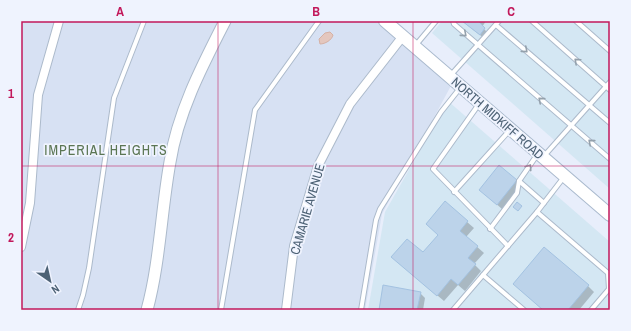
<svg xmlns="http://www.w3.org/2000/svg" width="631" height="331" font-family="'Archivo Narrow',sans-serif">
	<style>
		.residential { fill: #d7e1f3 }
		.commercial { fill: #d4e7f3 }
		.water { fill: #e4c7be; stroke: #d6b1a4 }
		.shadow { fill: #0003 }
		.building { fill: #bcd3ea; stroke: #a3c2e1 }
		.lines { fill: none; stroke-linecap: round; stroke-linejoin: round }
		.service-casing { stroke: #acbacb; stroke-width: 6 }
		.minor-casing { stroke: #acbacb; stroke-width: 10 }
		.tertiary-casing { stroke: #acbacb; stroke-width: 13 }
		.secondary-casing { stroke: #aabace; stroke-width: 14 }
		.service { stroke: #fff; stroke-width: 4 }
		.minor { stroke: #fff; stroke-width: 8 }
		.tertiary { stroke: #fff; stroke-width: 11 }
		.secondary { stroke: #fff; stroke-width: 12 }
		.oneway { stroke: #94a1ac }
		.grid { fill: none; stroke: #c2185b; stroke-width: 1; stroke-opacity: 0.55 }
		.labels { text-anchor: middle; stroke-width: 3.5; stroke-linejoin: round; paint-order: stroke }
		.street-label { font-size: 13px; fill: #4d6275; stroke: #eff3fe }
		.neighbourhood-label { font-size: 14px; letter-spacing: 1px; fill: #5b7654; stroke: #eff3fe }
		.neatline { fill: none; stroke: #c2185b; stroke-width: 1.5 }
		.grid-label { font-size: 13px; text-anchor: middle; font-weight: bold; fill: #c2185b }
	</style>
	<rect width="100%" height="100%" fill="#e8eefb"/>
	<!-- residential -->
	<polygon class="residential" points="21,21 381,21 453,82 382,214 365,310 21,310"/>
	<!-- commercial -->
	<g class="commercial">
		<polygon points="442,21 610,21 610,189 432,33"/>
		<polygon points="448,101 610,242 610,310 368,310 385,212"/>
	</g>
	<!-- water -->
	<path class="water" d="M330,32L333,35C332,40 325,44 320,44L319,39L325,33Z"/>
	<!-- shadow -->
	<g class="shadow">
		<polygon points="462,21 486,21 482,27 489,34 485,39"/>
		<polygon points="499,167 521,185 502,209 485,194"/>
		<polygon points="445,203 474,228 466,237 484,253 474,264 481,271 465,291 458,285 444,301 399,263 423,254 439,235"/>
		<polygon points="514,284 588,286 594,292 579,310 543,310"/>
		<polygon points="420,293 425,298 423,310 380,310"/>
	</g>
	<!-- building -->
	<g class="building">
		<polygon points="462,21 478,21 485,28 480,35"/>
		<polygon points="499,165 517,180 497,205 479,190"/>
		<polygon points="445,201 468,221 460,231 478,246 468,258 476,264 458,285 451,279 437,296 391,257 407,239 423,252 438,235 426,224"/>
		<polygon points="517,202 522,206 518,211 513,207"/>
		<polygon points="544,247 589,285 568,310 543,310 513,284"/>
		<polygon points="383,285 421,292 417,310 379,310"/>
	</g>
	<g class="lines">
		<defs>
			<g id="service">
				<polyline points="453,21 454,24 610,159"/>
				<polyline points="532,21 610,90"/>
				<polyline points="576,21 610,51"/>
				<polyline points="496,25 610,123"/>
				<polyline points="415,46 436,21"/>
				<polyline points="450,76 499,21"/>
				<polyline points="479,104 433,169 508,246"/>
				<polyline points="544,156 610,82"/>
				<polyline points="564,177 537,212 608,273 609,289 591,310"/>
				<polyline points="519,181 544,203"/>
				<polyline points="454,192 509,131"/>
				<polyline points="490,229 517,193 519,181 537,155"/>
				<polyline points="483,275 524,310"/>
				<polyline points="78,310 83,295 89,268 114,98 144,21"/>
				<polyline points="221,310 255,110 319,21"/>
				<polyline points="361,310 376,220 380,209 441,112 460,88"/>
				<polyline points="453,310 537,212"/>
			</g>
			<g id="minor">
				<polyline points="21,247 30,203 38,95 59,21"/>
				<polyline points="286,310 294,246 318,166 350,104 403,36"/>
			</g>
			<path id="tertiary" d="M147,310C160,262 161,212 170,162C178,112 202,66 225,21"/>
			<polyline id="secondary" points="385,21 610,215"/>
		</defs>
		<!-- service casing -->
		<use href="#service" class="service-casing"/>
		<!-- minor casing -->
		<use href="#minor" class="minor-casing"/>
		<!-- tertiary casing -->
		<use href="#tertiary" class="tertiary-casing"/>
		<!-- secondary casing -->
		<use href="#secondary" class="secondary-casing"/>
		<!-- service -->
		<use href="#service" class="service"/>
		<!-- minor -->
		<use href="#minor" class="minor"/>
		<!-- tertiary -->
		<use href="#tertiary" class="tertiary"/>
		<!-- secondary -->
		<use href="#secondary" class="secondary"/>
	</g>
	<!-- one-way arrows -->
	<defs><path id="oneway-chevron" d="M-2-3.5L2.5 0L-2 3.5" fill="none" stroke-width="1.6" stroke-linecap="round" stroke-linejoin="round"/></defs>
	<g class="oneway">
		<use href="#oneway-chevron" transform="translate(464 34) rotate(41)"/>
		<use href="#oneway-chevron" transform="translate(525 50) rotate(41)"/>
		<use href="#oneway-chevron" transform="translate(577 61) rotate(-138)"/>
		<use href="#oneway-chevron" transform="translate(541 100) rotate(-139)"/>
		<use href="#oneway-chevron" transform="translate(591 142) rotate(-139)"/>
		<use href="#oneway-chevron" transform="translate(529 167) rotate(-56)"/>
	</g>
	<!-- grid -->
	<path class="grid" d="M218,21V310M413,21V310M21,166H610"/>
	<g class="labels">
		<!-- street labels -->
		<g class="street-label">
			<text transform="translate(498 118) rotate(41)" y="5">NORTH MIDKIFF ROAD</text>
			<text transform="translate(307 209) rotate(-74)" y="5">CAMARIE AVENUE</text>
		</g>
		<!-- neighbourhood labels -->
		<g class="neighbourhood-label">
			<text x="106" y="155">IMPERIAL HEIGHTS</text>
		</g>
	</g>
	<!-- border -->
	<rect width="631" height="331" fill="none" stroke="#eff3fe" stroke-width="44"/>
	<!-- north arrow -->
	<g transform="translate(50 281) rotate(146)" stroke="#eff3fe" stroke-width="3" paint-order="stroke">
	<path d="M0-3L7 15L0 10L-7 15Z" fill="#4d6275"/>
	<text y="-6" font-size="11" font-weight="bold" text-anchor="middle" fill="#4d6275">N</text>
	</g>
	<rect x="22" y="22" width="587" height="287" class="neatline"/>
	<g class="grid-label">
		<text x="120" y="16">A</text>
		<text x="316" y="16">B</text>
		<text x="511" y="16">C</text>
		<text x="11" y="98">1</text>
		<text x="11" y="242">2</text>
	</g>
</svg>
